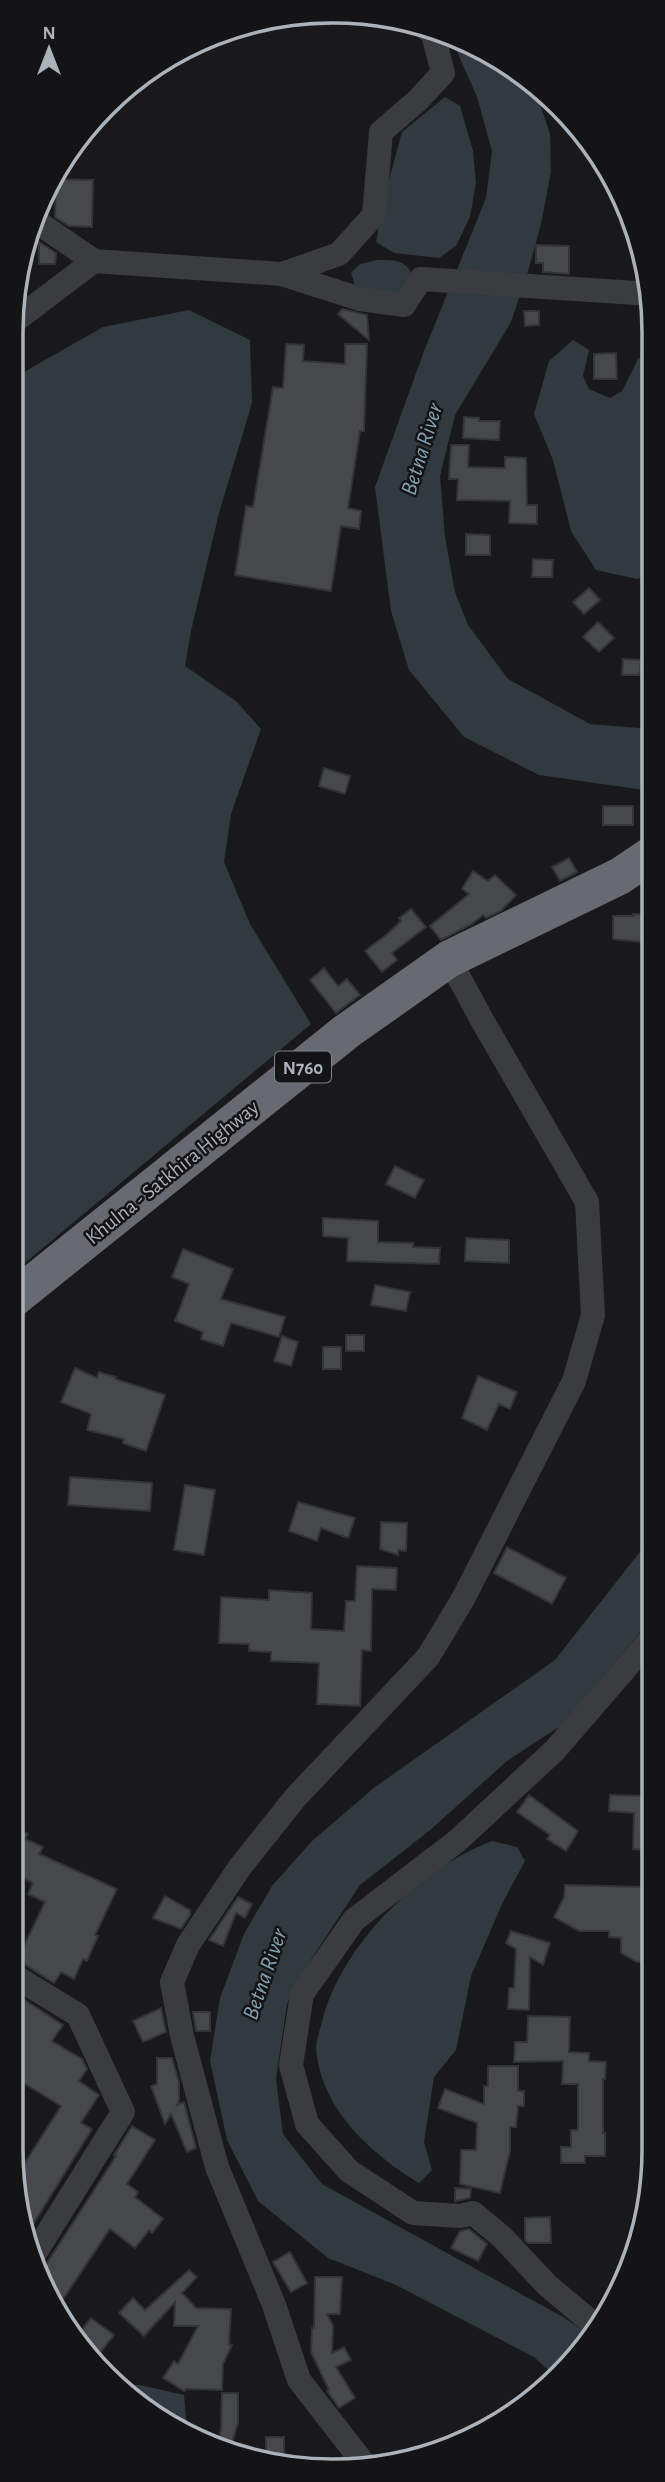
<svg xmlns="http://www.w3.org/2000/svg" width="665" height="2482" font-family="'Alegreya Sans',sans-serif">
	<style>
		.water { fill: #303a3f }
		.building { fill: #46484b; stroke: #333437; stroke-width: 2 }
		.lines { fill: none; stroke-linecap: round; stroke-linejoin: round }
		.minor { stroke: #3a3c40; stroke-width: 24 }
		.highway { stroke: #676a71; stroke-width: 37 }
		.labels { text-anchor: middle; stroke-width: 5; stroke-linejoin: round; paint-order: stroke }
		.shield { fill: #141416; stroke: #7e8389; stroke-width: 2 }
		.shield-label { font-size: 19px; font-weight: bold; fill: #acb2ba }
		.street-label { font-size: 21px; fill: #acb2ba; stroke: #141416 }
		.water-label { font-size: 23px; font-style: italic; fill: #85a2b3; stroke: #141416 }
		.rim { fill: none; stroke: #acb2ba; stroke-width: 3.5 }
	</style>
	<rect width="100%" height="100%" fill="#19191b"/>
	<!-- water -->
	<g class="water">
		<polygon points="448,37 493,53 535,88 550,134 551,172 541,224 527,275 511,322 455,415 440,476 445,537 455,592 468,625 508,679 590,724 651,729 651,791 539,775 464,737 409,670 391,611 375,487 424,351 486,198 492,151 477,97 455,47"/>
		<polygon points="445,97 460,106 473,151 476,183 470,217 456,246 439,258 394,253 376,242 384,198 402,132"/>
		<path d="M377,260C393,260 403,259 412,273L405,293L356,289L351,273L360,264Z"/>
		<polygon points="189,310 250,340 252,403 219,513 191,631 185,666 236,701 261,729 231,814 224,862 250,924 311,1024 13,1273 16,382 24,372 103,327"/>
		<polygon points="573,340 589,350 583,376 589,389 610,398 622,391 638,359 652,354 651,575 637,579 596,570 571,531 553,460 534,414 549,361"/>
		<polygon points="650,1539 649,1622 562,1725 507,1761 429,1831 360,1885 312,1958 287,2004 276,2078 283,2134 322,2184 563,2317 590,2335 554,2375 534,2357 396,2285 328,2258 258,2201 227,2140 210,2061 220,1998 244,1934 272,1886 312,1841 375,1787 555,1660"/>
		<path d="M492,1841L517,1847L525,1861L502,1904L471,1976L456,2050L434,2077L424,2142L432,2170L419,2183C371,2154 320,2108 316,2048C316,2040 320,2030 322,2022C341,1945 420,1868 492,1841Z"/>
		<polygon points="120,2385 140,2385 184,2395 188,2437"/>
	</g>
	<!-- building -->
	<g class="building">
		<polygon points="56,179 93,180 92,227 69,226 55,217"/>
		<polygon points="39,242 56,253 55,264 39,264"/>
		<polygon points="536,245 569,246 569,274 543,272 543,263 536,263"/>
		<polygon points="342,309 367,315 369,340 338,314"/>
		<polygon points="524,311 539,311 539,325 525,326"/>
		<polygon points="286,344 304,345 303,361 345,364 345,344 367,344 364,431 360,431 348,508 361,511 359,529 341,526 331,591 235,575 246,506 253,507 273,387 283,388"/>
		<polygon points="616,353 617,379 594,379 594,354"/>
		<polygon points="464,417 479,418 479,421 500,421 499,440 463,438"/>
		<polygon points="451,445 469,445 468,467 505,468 505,457 526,458 527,505 537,505 537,524 509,523 510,501 457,500 458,479 449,479"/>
		<polygon points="466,534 490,535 490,555 466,555"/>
		<polygon points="533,559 553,560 552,577 532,577"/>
		<polygon points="589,588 600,600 584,614 573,602"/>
		<polygon points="598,622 614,638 599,652 583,637"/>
		<polygon points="623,659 641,660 640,675 622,675"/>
		<polygon points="324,768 350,776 345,794 319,786"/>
		<rect x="603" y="806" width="30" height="19"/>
		<polygon points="569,858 577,872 560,881 552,867"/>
		<polygon points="473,871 488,881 495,875 516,895 501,911 486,918 483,915 472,924 441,940 430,926 469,894 462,889"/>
		<polygon points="411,909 426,927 392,953 397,960 382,972 365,951 386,935 401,921 399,918"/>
		<polygon points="633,914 651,915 651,943 613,939 613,916 633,916"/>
		<polygon points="324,968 338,986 347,979 360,995 336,1013 310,980"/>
		<polygon points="395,1166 424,1180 415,1198 386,1184"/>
		<polygon points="323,1218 378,1221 378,1242 413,1243 413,1247 440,1248 439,1264 347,1261 348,1238 323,1236"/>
		<polygon points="466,1238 509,1240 509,1263 465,1261"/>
		<polygon points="183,1249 233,1269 221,1299 285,1317 279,1337 231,1323 223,1346 201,1339 203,1332 175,1321 189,1284 172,1277"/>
		<polygon points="375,1285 410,1292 406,1311 371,1305"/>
		<rect x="346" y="1335" width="18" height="16"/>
		<polygon points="282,1336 298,1342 291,1366 274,1361"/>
		<rect x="323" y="1347" width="18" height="22"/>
		<polygon points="75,1368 97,1378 99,1372 116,1377 115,1379 165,1395 146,1451 123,1443 124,1439 87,1430 91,1414 61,1402"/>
		<polygon points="478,1376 517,1392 510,1409 499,1404 487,1430 462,1418"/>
		<polygon points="70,1477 152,1483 150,1511 68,1505"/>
		<polygon points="185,1485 215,1490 204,1555 174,1550"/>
		<polygon points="298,1502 355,1518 348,1538 321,1528 317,1541 289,1531"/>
		<polygon points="381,1522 407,1523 406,1551 398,1550 398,1555 380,1549"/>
		<polygon points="507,1547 566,1578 552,1604 494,1573"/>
		<polygon points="357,1566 397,1568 396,1590 372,1589 371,1651 362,1650 360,1706 317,1704 319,1663 271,1661 271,1652 249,1651 249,1644 219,1643 221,1597 269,1600 269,1590 312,1593 311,1629 344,1631 346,1601 355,1601"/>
		<polygon points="529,1795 578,1831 566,1851 547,1839 550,1835 517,1812"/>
		<polygon points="610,1795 649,1796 649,1850 633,1849 634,1813 609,1811"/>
		<polygon points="12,1826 28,1834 25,1839 43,1847 39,1854 117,1889 95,1935 98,1936 87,1961 83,1959 74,1979 61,1972 54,1983 19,1961 11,1959 11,1946 21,1952 45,1902 28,1894 33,1883 11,1872"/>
		<polygon points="565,1885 649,1887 649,1962 637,1962 621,1953 621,1938 609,1937 609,1931 579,1931 554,1917 564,1897"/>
		<polygon points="165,1896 190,1910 190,1915 181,1929 153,1918"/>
		<polygon points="238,1897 252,1904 245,1918 236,1913 223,1946 209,1940"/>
		<polygon points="511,1931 550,1943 543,1965 530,1957 529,2010 508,2009 509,1988 514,1988 516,1949 506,1943"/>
		<polygon points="11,1991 63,2025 52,2041 82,2059 87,2069 79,2081 99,2095 81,2123 92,2129 27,2234 16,2177 61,2106 25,2084 22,2088 11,2081"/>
		<polygon points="161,2008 166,2032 143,2042 133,2021"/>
		<polygon points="193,2012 210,2012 210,2031 196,2031"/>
		<polygon points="528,2016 570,2017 569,2052 589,2053 589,2061 606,2062 605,2079 603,2079 603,2133 605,2133 605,2156 585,2156 585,2163 561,2163 561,2147 571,2147 571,2130 578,2130 578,2084 562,2084 563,2061 514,2062 515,2042 527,2042"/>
		<polygon points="157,2058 172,2058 179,2082 179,2101 177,2105 184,2102 196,2148 187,2152 171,2114 165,2124 151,2086 157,2084"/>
		<polygon points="488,2066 518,2066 518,2091 524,2091 524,2106 518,2106 516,2127 510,2127 510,2151 500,2193 460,2184 461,2150 476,2150 477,2123 438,2108 445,2089 484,2104 484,2086 488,2086"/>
		<polygon points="132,2126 155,2140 127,2184 138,2192 135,2197 163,2219 152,2233 149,2230 135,2248 110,2229 57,2308 35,2272 45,2266 116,2156 114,2155"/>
		<polygon points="455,2188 471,2189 470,2198 455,2201"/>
		<polygon points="550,2217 551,2243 528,2243 525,2240 525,2218"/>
		<polygon points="469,2229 487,2244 478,2261 451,2248 460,2231"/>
		<polygon points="290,2252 307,2283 291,2292 273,2262"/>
		<polygon points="189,2270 197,2277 182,2293 196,2308 231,2309 229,2344 232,2345 223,2364 222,2390 186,2389 184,2391 163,2378 174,2361 178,2364 198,2326 174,2326 175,2302 144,2336 119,2313 133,2298 145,2310"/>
		<polygon points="315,2277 342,2277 340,2314 327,2314 333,2326 332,2353 344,2347 351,2360 336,2367 355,2398 339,2408 327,2391 329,2390 311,2352 312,2328 314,2328"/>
		<polygon points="91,2318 114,2335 92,2363 76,2338"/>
		<polygon points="222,2393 238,2393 238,2423 230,2449 216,2445 221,2430"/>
		<polygon points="266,2437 284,2437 284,2464 266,2459"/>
	</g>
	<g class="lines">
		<!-- minor -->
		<g class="minor">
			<polyline points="37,222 94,261 282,274 360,299 404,305 421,279 652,294"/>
			<polyline points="282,274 339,254 374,215 381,132 418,100 443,73 433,34 427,29"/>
			<polyline points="16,320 94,261"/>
			<polyline points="11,1974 78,2015 123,2112 32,2258"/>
			<polyline points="597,2327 547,2285 502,2237 473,2213 460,2216 413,2213 349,2171 307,2124 291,2065 302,1994 354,1920 457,1841 555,1750 649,1641"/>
			<polyline points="365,2465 299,2380 274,2305 217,2167 182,2036 172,1982 188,1945 240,1867 295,1798 428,1657 463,1599 574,1381 593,1315 587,1202 482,1020 449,959"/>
		</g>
		<!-- highway -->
		<polyline class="highway" points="13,1299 347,1031 449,959 620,876 651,855"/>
	</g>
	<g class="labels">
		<!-- shield labels -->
		<rect class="shield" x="275" y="1051.5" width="56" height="31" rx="5"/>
		<g class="shield-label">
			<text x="303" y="1074">N760</text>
		</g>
		<!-- street labels -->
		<g class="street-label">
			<text transform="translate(172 1172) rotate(-39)" y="7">Khulna - Satkhira Highway</text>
		</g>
		<!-- water labels -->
		<g class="water-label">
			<text transform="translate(421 449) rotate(-73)" y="8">Betna River</text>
			<text transform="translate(264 1974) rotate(-71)" y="8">Betna River</text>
		</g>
	</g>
	<!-- crop -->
	<path d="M0 0H665V2482H0ZM332 23H333A309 309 0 0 1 642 332V2150A309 309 0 0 1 333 2459H332A309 309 0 0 1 23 2150V332A309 309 0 0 1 332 23Z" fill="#141416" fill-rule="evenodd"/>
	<path class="rim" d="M332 23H333A309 309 0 0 1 642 332V2150A309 309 0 0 1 333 2459H332A309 309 0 0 1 23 2150V332A309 309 0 0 1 332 23Z"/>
	<!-- north arrow -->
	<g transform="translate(49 49)" stroke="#141416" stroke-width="5" paint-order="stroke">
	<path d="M0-5L12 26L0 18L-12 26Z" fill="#acb2ba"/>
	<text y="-10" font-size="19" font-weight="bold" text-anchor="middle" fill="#acb2ba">N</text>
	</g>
</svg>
